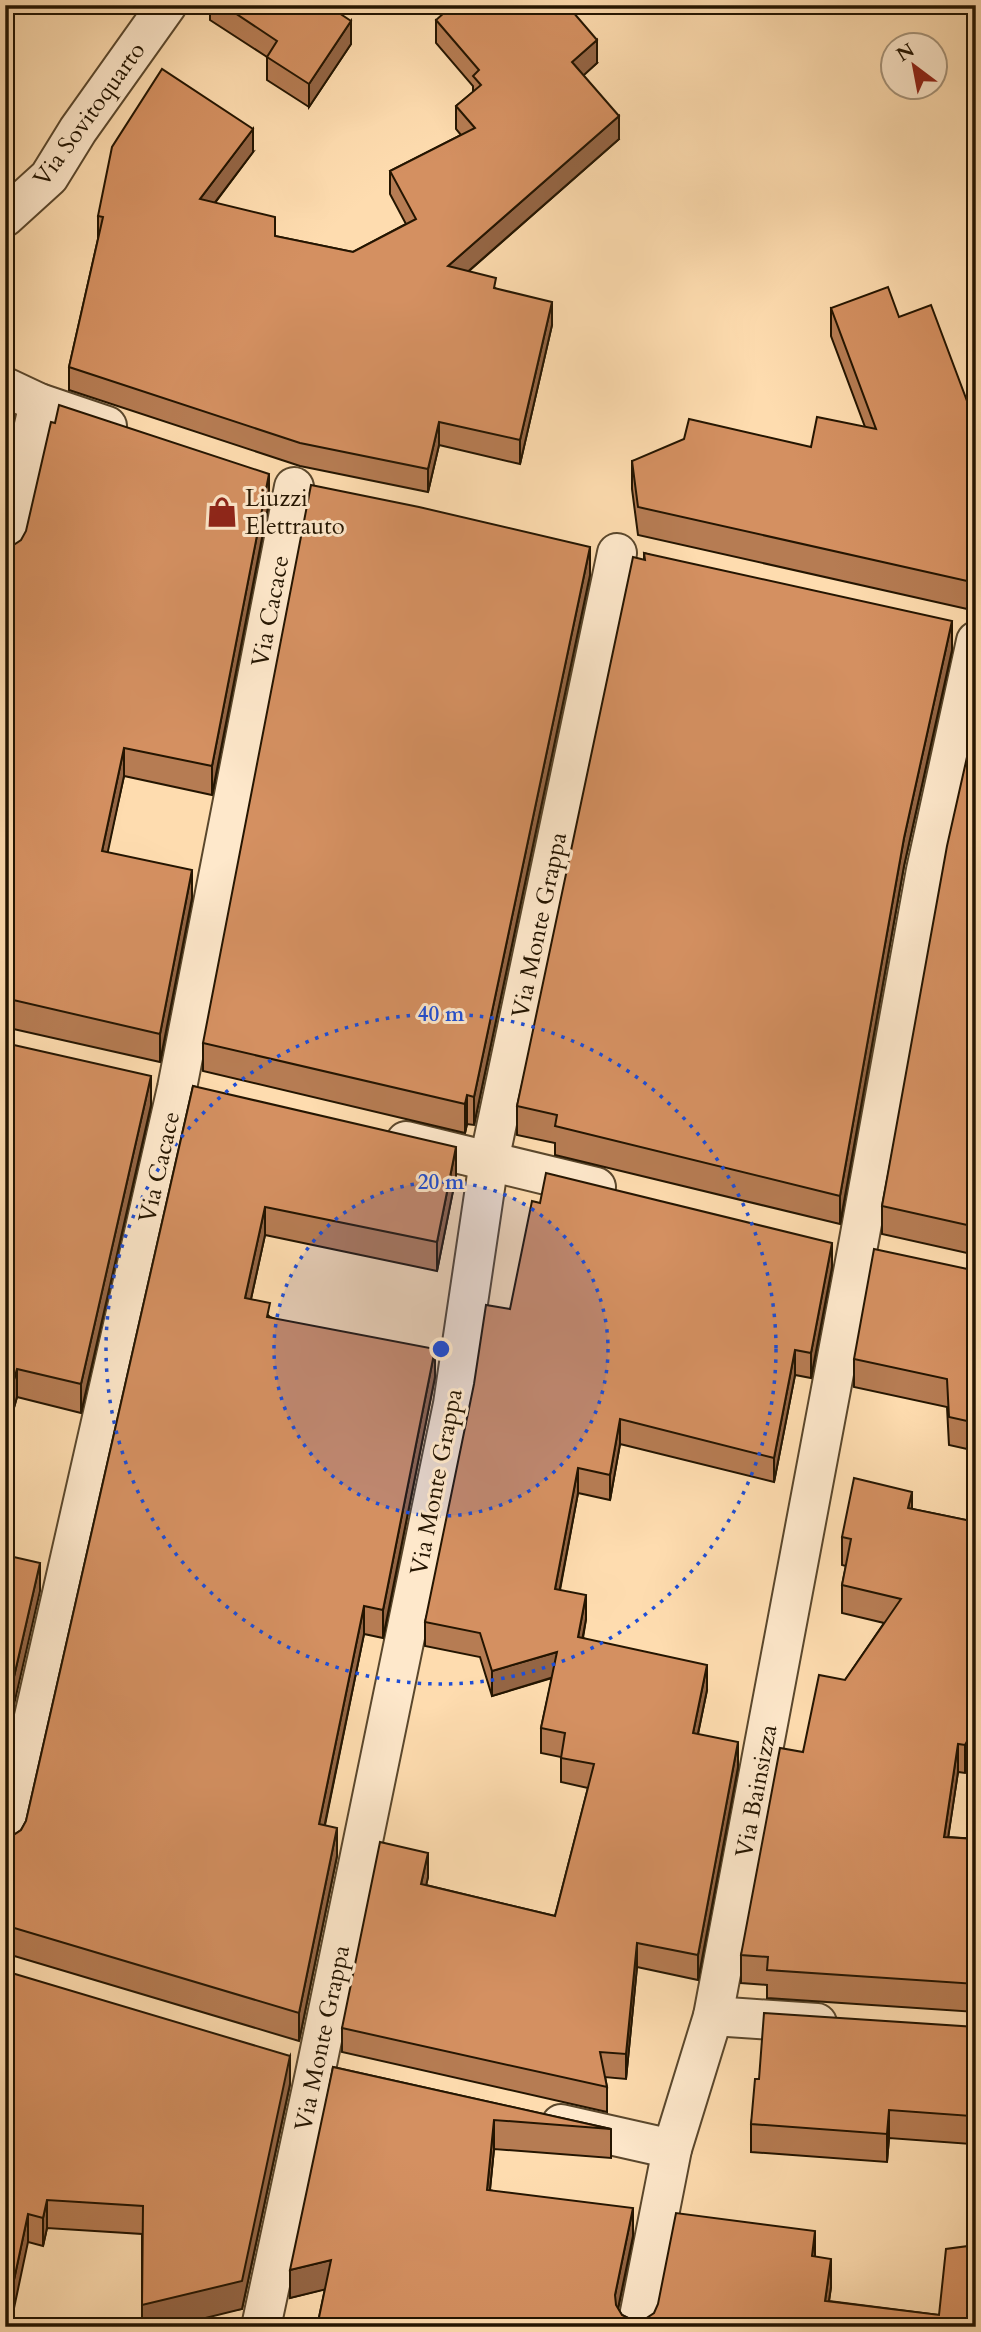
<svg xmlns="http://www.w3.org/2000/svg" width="981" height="2332" font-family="Cardo,serif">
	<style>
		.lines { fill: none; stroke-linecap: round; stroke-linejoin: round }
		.minor-casing { stroke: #5a472c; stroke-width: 42 }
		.minor { stroke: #fee8cb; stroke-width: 38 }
		.wall { fill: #b67c53; stroke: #241501; stroke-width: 2 }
		.shaded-wall { fill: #946544; stroke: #241501; stroke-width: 2 }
		.building { fill: #d49061; stroke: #241501; stroke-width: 2 }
		.ring { fill: none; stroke: #1d4ed8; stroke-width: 3.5; stroke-dasharray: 3.5 7 }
		.labels { text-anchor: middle; stroke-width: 6; stroke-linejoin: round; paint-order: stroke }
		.street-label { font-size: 24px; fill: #241501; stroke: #fee8cb }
		.poi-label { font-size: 24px; fill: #241501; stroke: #fee8cb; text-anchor: start }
		.centre { fill: #1d4ed8; stroke: #fee8cb; stroke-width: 3.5 }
		.ring-label { font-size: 21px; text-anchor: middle; font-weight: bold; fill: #1d4ed8; stroke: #fee8cb; stroke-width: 6; stroke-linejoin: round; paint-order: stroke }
	</style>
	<rect width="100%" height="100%" fill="#fedcaf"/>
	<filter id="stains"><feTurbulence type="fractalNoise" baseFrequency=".00286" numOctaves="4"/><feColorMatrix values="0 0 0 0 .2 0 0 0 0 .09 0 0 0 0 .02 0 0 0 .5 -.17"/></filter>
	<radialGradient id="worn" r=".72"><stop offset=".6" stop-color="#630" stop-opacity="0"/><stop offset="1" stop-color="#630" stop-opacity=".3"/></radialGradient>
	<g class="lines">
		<defs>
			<g id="minor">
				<polyline points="5,217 49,177 78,130 167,5"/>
				<polyline points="5,387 39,403 107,426"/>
				<polyline points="5,554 39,403"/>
				<polyline points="406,1141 596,1187"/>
				<polyline points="5,1844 177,1088 294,487"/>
				<polyline points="713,2016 817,2023"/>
				<polyline points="561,2124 672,2149"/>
				<polyline points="261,2327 316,2069 453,1404 489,1161 617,553"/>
				<polyline points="637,2327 672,2149 713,2016 857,1251 926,870 976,641"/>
			</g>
		</defs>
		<!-- minor casing -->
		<use href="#minor" class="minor-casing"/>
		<!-- minor -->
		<use href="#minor" class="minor"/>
	</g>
	<!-- wall -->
	<g class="wall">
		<polygon points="210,5 327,5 351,44 309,107 267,80 267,57 210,20"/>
		<polygon points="436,20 597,63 583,75 619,139 469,271 552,325 520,464 439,445 428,492 300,466 69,390 69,367 98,239 98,216 253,152 215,203 275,236 353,252 406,224 390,194 390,171 461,135 456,129 456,106 473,92 473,86 436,43"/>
		<polygon points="831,308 899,317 976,425 976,611 638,535 632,489 632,461 811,447 865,427 831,336"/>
		<polygon points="269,502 212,795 124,776 107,852 192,898 160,1062 9,1028 5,1028 5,547 12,546"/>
		<polygon points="644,553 952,650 904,866 840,1224 555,1155 555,1143 517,1135 517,1106 644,559"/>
		<polygon points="590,575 474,1125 467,1124 465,1133 203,1071 203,1043"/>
		<polygon points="976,717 976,1255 882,1234 882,1206"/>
		<polygon points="5,1043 151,1105 81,1413 17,1397 11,1418 5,1417"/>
		<polygon points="193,1086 456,1176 437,1271 265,1235 251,1299 270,1317 435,1377 383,1638 364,1634 325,1825 337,1856 299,2041 11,1955 5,1955 5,1837 12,1836 21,1830 26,1821"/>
		<polygon points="832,1267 811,1378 795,1375 774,1482 620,1444 610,1500 578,1493 560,1590 586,1619 583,1638 707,1690 698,1734 738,1767 698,1980 637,1967 626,2079 605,2077 607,2087 607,2112 342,2052 342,2028 428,1877 426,1885 555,1916 588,1788 561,1782 561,1757 541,1753 541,1728 552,1678 492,1696 480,1657 425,1646 425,1622 510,1309"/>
		<polygon points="972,1270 976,1270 976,1451 949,1445 947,1407 854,1387 854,1359"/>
		<polygon points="912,1509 976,1522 976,1753 965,1773 958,1772 948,1837 976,1839 976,2012 767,1998 767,1985 741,1983 741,1955 803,1752 845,1680 884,1623 842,1613 842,1585 846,1566 842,1565 842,1537"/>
		<polygon points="5,1971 290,2084 242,2309 142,2327 142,2234 47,2228 43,2246 28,2242"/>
		<polygon points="976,2027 976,2138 972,2138 971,2144 889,2138 887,2162 751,2152 751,2124 759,2079"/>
		<polygon points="333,2067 611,2129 611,2158 494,2149 490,2190 633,2236 618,2309 622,2315 632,2320 645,2319 815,2257 831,2287 829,2301 939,2315 976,2327 317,2327 325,2289 290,2298"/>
	</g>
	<!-- shaded-wall -->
	<g class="shaded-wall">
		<polygon points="351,21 351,44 309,107 309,84"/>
		<polygon points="597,40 597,63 572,86 572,62"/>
		<polygon points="619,116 619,139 448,289 448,266"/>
		<polygon points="253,129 253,152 200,222 200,199"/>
		<polygon points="552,302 552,325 520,464 520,440"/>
		<polygon points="8,412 8,440 5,453 5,425"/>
		<polygon points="439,422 439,445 428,492 428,469"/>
		<polygon points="269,474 269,502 212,795 212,766"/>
		<polygon points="590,547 590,575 474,1125 474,1097"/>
		<polygon points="952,621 952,650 904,866 840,1224 840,1196 904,838"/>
		<polygon points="124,748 124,776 102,879 102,851"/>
		<polygon points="192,870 192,898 160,1062 160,1034"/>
		<polygon points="151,1076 151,1105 81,1413 81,1384"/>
		<polygon points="467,1095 467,1124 465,1133 465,1104"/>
		<polygon points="456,1147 456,1176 437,1271 437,1242"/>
		<polygon points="265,1207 265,1235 245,1326 245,1298"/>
		<polygon points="832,1243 832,1267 811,1378 811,1353"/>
		<polygon points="435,1349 435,1377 383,1638 383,1610"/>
		<polygon points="795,1350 795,1375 774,1482 774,1458"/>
		<polygon points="17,1369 17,1397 11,1418 11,1390"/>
		<polygon points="620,1419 620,1444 610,1500 610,1475"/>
		<polygon points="578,1468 578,1493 555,1614 555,1589"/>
		<polygon points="912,1492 912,1520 908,1508"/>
		<polygon points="40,1563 40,1591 5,1744 5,1716"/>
		<polygon points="586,1595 586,1619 578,1662 578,1637"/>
		<polygon points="364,1606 364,1634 319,1852 319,1824"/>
		<polygon points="557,1652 557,1676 492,1696 492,1671"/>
		<polygon points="707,1665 707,1690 693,1757 693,1733"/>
		<polygon points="976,1725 976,1753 965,1773 965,1745"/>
		<polygon points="738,1742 738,1767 698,1980 698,1955"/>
		<polygon points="958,1744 958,1772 944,1865 944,1837"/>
		<polygon points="337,1828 337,1856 299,2041 299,2013"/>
		<polygon points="428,1853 428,1877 421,1908 421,1884"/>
		<polygon points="637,1943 637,1967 626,2079 626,2054"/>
		<polygon points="290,2056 290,2084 242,2309 169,2327 142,2327 142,2305"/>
		<polygon points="889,2110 889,2138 887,2162 887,2134"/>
		<polygon points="972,2110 972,2138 971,2144 971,2116"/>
		<polygon points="494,2120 494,2149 487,2218 487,2190"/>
		<polygon points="47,2200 47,2228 43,2246 43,2218"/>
		<polygon points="633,2208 633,2236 615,2323 615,2295"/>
		<polygon points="28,2214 28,2242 10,2327 5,2327 5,2322"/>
		<polygon points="815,2231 815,2259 812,2256"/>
		<polygon points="831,2259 831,2287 825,2327 825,2301"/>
		<polygon points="331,2260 331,2288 290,2298 290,2270"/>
	</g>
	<!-- building -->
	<g class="building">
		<polygon points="223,5 327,5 351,21 309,84 267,57 277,41"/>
		<polygon points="453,5 567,5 597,40 572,62 619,116 448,266 496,278 494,288 552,302 520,440 439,422 428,469 300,443 69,367 103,217 98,216 112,147 162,69 253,129 200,199 275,217 275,236 353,252 416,219 390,171 475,128 456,106 481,85 473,76 479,70 436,20"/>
		<polygon points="888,287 899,317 931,305 976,425 976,583 638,507 632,461 684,439 689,419 811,447 817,417 876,429 831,308"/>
		<polygon points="59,405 269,474 212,766 124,748 102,851 192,870 160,1034 9,999 5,1000 5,547 12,546 21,540 26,531 51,422 55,423"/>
		<polygon points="5,412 8,412 5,425"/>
		<polygon points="311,485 419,507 590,547 474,1097 467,1095 465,1104 203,1043"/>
		<polygon points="644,553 952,621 904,838 840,1196 555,1126 557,1115 517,1106 633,557 645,560"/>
		<polygon points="976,717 976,1227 882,1206 947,846"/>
		<polygon points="5,1043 151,1076 81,1384 17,1369 11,1390 5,1389"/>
		<polygon points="193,1086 456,1147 437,1242 265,1207 245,1298 270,1303 267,1317 435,1349 383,1610 364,1606 319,1824 337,1828 299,2013 11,1927 5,1927 5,1837 12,1836 21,1830 26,1821"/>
		<polygon points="546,1173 832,1243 811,1353 795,1350 774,1458 620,1419 610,1475 578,1468 555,1589 586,1595 578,1637 707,1665 693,1733 738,1742 698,1955 637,1943 626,2054 600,2052 607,2087 342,2028 380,1842 428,1853 421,1884 555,1916 594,1764 561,1758 565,1733 541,1728 557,1652 492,1671 480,1633 425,1622 474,1384 486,1305 510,1309 532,1201 540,1203"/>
		<polygon points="874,1249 972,1270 976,1270 976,1423 949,1417 947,1379 854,1359"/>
		<polygon points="854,1478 912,1492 908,1508 976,1522 976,1725 965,1745 958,1744 944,1837 976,1839 976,1984 767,1970 768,1957 741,1955 780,1748 803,1752 819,1675 845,1680 901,1599 842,1585 851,1539 842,1537"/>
		<polygon points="5,1555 40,1563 5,1716"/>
		<polygon points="5,1971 290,2056 242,2281 142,2305 143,2206 47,2200 43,2218 28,2214 5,2322"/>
		<polygon points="764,2013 976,2027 976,2110 972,2110 971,2116 889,2110 887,2134 751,2124 755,2079 759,2079"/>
		<polygon points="333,2067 611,2129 494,2120 487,2190 633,2208 615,2295 616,2305 622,2315 632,2320 645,2319 654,2313 658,2304 676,2213 815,2231 812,2256 831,2259 825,2301 939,2315 946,2249 976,2245 976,2327 317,2327 331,2260 290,2270"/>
	</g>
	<!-- distance rings -->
	<circle cx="441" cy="1349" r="167" fill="#1d4ed8" fill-opacity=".12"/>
	<g class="ring">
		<circle cx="441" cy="1349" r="167"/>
		<circle cx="441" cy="1349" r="335"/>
	</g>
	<!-- icons -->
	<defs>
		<symbol id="shop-bare" viewBox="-9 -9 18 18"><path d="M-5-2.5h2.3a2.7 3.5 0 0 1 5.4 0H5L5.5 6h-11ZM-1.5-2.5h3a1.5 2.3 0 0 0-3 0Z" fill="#8f2418" stroke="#fee8cb" stroke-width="2.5" paint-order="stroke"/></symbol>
	</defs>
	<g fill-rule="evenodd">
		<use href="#shop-bare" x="200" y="490" width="44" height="44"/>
	</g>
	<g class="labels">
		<!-- street labels -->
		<g class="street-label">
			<text transform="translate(89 114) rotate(-54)" y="8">Via Sovitoquarto</text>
			<text transform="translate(270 611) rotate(-79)" y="8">Via Cacace</text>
			<text transform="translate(539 925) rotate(-78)" y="8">Via Monte Grappa</text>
			<text transform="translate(159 1167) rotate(-77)" y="8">Via Cacace</text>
			<text transform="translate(436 1482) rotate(-79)" y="8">Via Monte Grappa</text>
			<text transform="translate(756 1791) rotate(-79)" y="8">Via Bainsizza</text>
			<text transform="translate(322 2038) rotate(-78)" y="8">Via Monte Grappa</text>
		</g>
		<!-- poi labels -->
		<g class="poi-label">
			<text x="245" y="506">Liuzzi<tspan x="245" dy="28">Elettrauto</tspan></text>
		</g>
	</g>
	<circle cx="441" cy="1349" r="10" class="centre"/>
	<g class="ring-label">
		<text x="441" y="1021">40 m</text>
		<text x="441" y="1189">20 m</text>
	</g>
	<!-- margin -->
	<rect width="981" height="2332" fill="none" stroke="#fedcaf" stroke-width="28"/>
	<rect x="7" y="7" width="967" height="2318" fill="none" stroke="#241501" stroke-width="3.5"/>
	<rect x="14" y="14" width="953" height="2304" fill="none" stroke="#241501" stroke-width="2"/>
	<!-- north arrow -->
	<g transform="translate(914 66) rotate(328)"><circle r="33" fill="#fee8cb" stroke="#a7947a" stroke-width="2"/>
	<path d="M0-5L12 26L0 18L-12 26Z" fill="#8f2418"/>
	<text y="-10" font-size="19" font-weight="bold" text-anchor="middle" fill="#241501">N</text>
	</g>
	<rect width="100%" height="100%" filter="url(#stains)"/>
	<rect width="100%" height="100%" fill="url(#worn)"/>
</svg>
